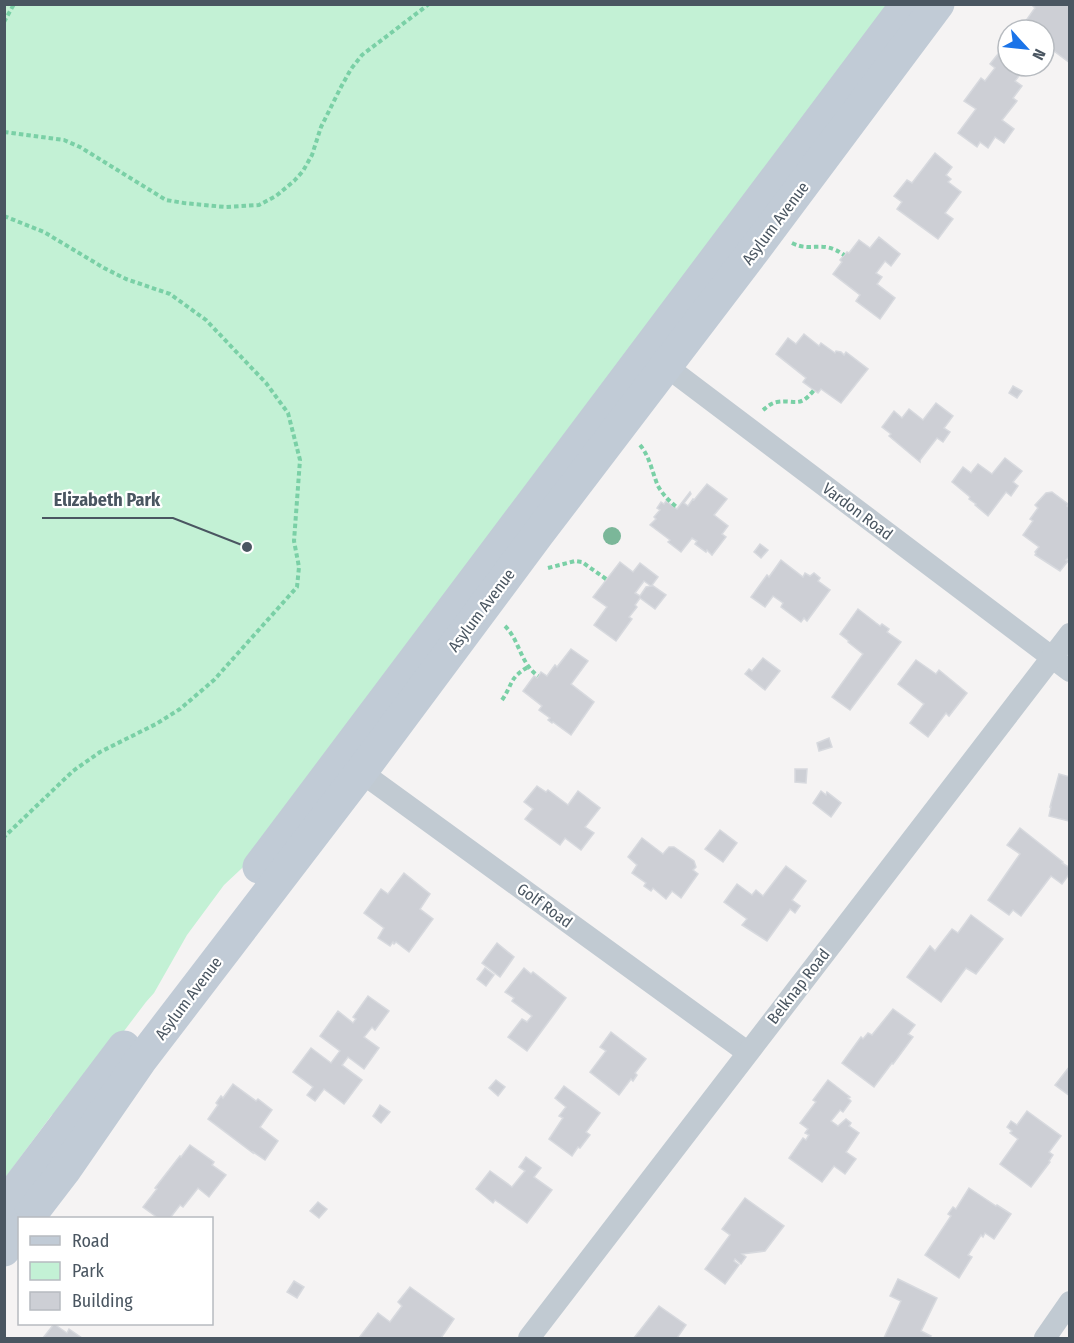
<svg xmlns="http://www.w3.org/2000/svg" width="1074" height="1343" font-family="'Fira Sans Condensed',sans-serif">
	<style>
		.green { fill: #c3f1d5 }
		.building { fill: #cdcfd5; stroke: #d7d9de; stroke-width: 1.5; fill-rule: evenodd }
		.lines { fill: none; stroke-linecap: round; stroke-linejoin: round }
		.path { stroke: #7ad0a6; stroke-width: 4; stroke-dasharray: 4.5 3; stroke-linecap: butt }
		.minor { stroke: #c1cad2; stroke-width: 22 }
		.secondary { stroke: #c1cbd6; stroke-width: 33 }
		.tree { fill: #7bb799 }
		.labels { text-anchor: middle; stroke-width: 4.5; stroke-linejoin: round; paint-order: stroke }
		.street-label { font-size: 16px; fill: #4a5661; stroke: #fff }
		.leader { fill: none; stroke: #4a5661; stroke-width: 2 }
		.callout-dot { fill: #4a5661; stroke: #fff; stroke-width: 2 }
		.callout-label { font-size: 18px; text-anchor: middle; font-weight: bold; fill: #4a5661; stroke: #fff; stroke-width: 4.5; stroke-linejoin: round; paint-order: stroke }
	</style>
	<rect width="100%" height="100%" fill="#f5f3f3"/>
	<!-- green -->
	<polygon class="green" points="5,5 895,5 258,853 224,885 187,935 154,993 146,1002 74,1097 51,1116 5,1178"/>
	<!-- building -->
	<g class="building">
		<polygon points="1034,4 1070,4 1070,63 1046,45 1049,40 1044,36 1044,30 1036,30 1025,22 1035,8 1033,6"/>
		<polygon points="998,54 1008,62 1008,66 1014,66 1022,72 1015,81 1022,86 1013,98 1017,101 1002,120 1014,129 1004,143 995,137 988,148 980,142 977,147 958,133 976,109 964,101 981,78 985,81 995,68 990,64"/>
		<polygon points="935,153 952,167 946,175 951,179 948,182 961,192 945,213 953,219 938,239 897,209 902,202 894,196 907,180 912,183"/>
		<polygon points="879,237 900,254 891,266 885,261 876,273 882,277 877,284 895,298 880,319 856,301 860,295 833,274 842,262 840,260 847,252 849,253 859,240 870,248"/>
		<polygon points="804,334 819,346 821,343 835,353 836,351 841,352 844,355 846,352 868,369 841,403 821,389 818,393 803,382 806,378 776,354 788,338 796,344"/>
		<polygon points="1013,386 1022,391 1017,398 1009,393"/>
		<polygon points="936,403 953,416 944,428 950,432 943,442 937,438 920,460 920,462 889,436 891,434 882,427 894,411 902,418 909,409 923,420"/>
		<polygon points="1005,458 1022,471 1013,482 1018,486 1011,496 1006,492 988,516 975,505 976,504 969,499 970,497 952,482 963,467 971,473 978,464 992,474"/>
		<polygon points="707,484 727,499 714,515 728,526 722,534 726,537 712,555 707,550 706,552 695,544 697,541 692,538 681,552 668,542 670,540 650,525 656,519 654,517 660,510 657,508 661,502 664,504 666,501 677,509 690,492 691,494 684,503 688,506 693,499 694,500"/>
		<polygon points="1052,492 1068,504 1067,506 1070,508 1070,556 1066,560 1068,561 1060,571 1035,555 1036,553 1035,552 1039,547 1023,535 1033,521 1030,519 1038,508 1035,505 1046,493"/>
		<polygon points="760,544 768,550 761,558 754,552"/>
		<polygon points="781,560 803,577 805,573 810,576 814,573 820,578 818,581 830,590 807,621 804,618 801,622 781,607 783,603 773,596 765,607 751,597 767,575 769,577"/>
		<path d="M620,562L633,572L640,563L658,577L652,585L666,595L655,609L640,598L635,605L637,607L629,617L632,619L616,641L594,625L607,607L593,597ZM644,581L651,586L646,587L640,596L635,593Z"/>
		<polygon points="858,609 880,626 882,624 889,629 887,632 901,642 850,710 832,697 863,654 848,642 849,641 840,634"/>
		<polygon points="571,649 588,661 571,684 594,702 571,735 553,722 552,723 548,720 550,718 539,710 542,706 523,691 534,676 537,678 541,672 547,676 555,665 557,667"/>
		<polygon points="763,658 780,671 765,690 745,674 749,669 752,671"/>
		<polygon points="916,660 936,674 939,670 967,693 949,716 946,713 928,737 910,723 924,704 898,684"/>
		<polygon points="829,738 832,747 819,751 817,743"/>
		<polygon points="795,769 807,769 806,783 795,782"/>
		<polygon points="1059,774 1070,777 1069,821 1049,816 1051,807 1050,807"/>
		<polygon points="537,786 546,792 548,790 568,805 578,791 600,808 585,827 594,833 581,850 565,838 560,845 525,819 533,809 524,802"/>
		<polygon points="821,791 826,795 827,792 841,803 831,817 813,803"/>
		<polygon points="1020,828 1063,862 1062,863 1070,868 1070,873 1062,884 1051,876 1021,916 1013,910 1009,915 988,900 1020,854 1007,845"/>
		<polygon points="720,830 737,843 723,862 705,849"/>
		<polygon points="642,838 663,854 669,847 674,847 694,861 696,867 693,870 698,874 681,898 672,891 666,899 653,888 651,891 644,886 646,883 632,873 637,865 628,857"/>
		<polygon points="786,866 806,881 792,900 800,906 795,913 790,909 767,941 742,925 747,919 724,902 737,884 752,895 756,890 763,896"/>
		<polygon points="404,873 430,894 420,909 433,919 409,952 396,942 394,944 393,942 390,946 378,938 384,928 364,913 381,889 388,894"/>
		<polygon points="971,915 1003,939 976,974 966,968 941,1002 907,977 930,946 935,951 952,929 958,933"/>
		<polygon points="497,943 514,957 500,977 482,963"/>
		<polygon points="485,968 494,975 486,986 477,979"/>
		<polygon points="524,968 531,974 533,972 566,998 527,1051 508,1037 522,1019 527,1022 532,1016 512,1001 514,998 505,992"/>
		<polygon points="368,996 389,1011 375,1030 372,1027 364,1037 379,1048 364,1069 348,1057 342,1065 362,1080 344,1104 324,1089 315,1101 307,1095 313,1087 293,1072 311,1048 331,1063 340,1051 320,1036 338,1011 353,1023 356,1019 353,1017"/>
		<polygon points="893,1009 915,1025 908,1034 913,1037 893,1064 892,1063 874,1087 842,1063 861,1037 863,1039 868,1033 872,1035"/>
		<polygon points="611,1032 646,1059 635,1073 637,1075 633,1081 631,1079 619,1095 590,1072 606,1051 600,1047"/>
		<polygon points="1070,1066 1070,1096 1055,1085"/>
		<polygon points="496,1080 505,1087 498,1096 489,1088"/>
		<polygon points="828,1080 850,1097 848,1098 851,1101 843,1112 840,1110 831,1121 838,1126 846,1119 851,1123 849,1126 859,1133 846,1152 856,1159 845,1174 834,1166 822,1182 789,1158 803,1138 806,1140 809,1135 805,1133 808,1129 800,1123 816,1102 813,1100"/>
		<polygon points="233,1084 256,1101 258,1099 272,1110 260,1127 278,1141 265,1160 253,1152 253,1153 208,1119 218,1105 216,1103 221,1096 223,1098"/>
		<polygon points="564,1086 600,1113 586,1132 590,1135 580,1148 578,1147 572,1156 549,1139 563,1118 559,1116 566,1107 555,1098"/>
		<polygon points="380,1105 390,1112 381,1123 373,1116"/>
		<polygon points="1027,1111 1061,1136 1049,1152 1053,1155 1049,1161 1050,1162 1031,1187 1000,1164 1018,1139 1010,1133 1012,1131 1007,1127 1011,1121 1017,1125"/>
		<polygon points="190,1145 214,1162 212,1165 226,1175 209,1197 198,1188 183,1207 180,1205 170,1218 158,1218 143,1207 157,1189 155,1188 180,1156 181,1157"/>
		<polygon points="526,1157 541,1168 534,1177 552,1190 527,1223 501,1204 495,1200 493,1203 476,1189 490,1171 512,1187 525,1171 519,1167"/>
		<polygon points="969,1188 996,1206 997,1205 1011,1214 994,1239 985,1233 983,1237 981,1235 968,1255 972,1257 959,1278 925,1255 951,1216 948,1214 953,1207 956,1209"/>
		<polygon points="745,1198 784,1226 765,1251 742,1254 746,1257 741,1264 735,1259 734,1261 739,1265 725,1284 705,1269 730,1235 722,1229"/>
		<polygon points="318,1202 327,1209 319,1218 310,1211"/>
		<polygon points="898,1279 937,1298 921,1331 931,1336 929,1338 884,1338 901,1301 890,1296"/>
		<polygon points="294,1281 304,1287 297,1298 287,1292"/>
		<polygon points="410,1287 454,1319 441,1338 359,1338 378,1313 390,1322 402,1306 398,1302"/>
		<polygon points="659,1306 686,1325 677,1338 634,1338"/>
		<polygon points="54,1324 67,1333 69,1329 82,1338 43,1338"/>
	</g>
	<g class="lines">
		<!-- path -->
		<g class="path">
			<polyline points="4,22 14,4"/>
			<polyline points="4,132 64,140 80,147 166,200 184,203 225,207 259,205 276,196 294,181 303,171 312,155 321,127 341,87 351,69 362,55 429,4"/>
			<polyline points="4,216 44,232 104,268 126,279 170,294 206,320 266,383 288,413 300,460 294,541 299,567 297,587 214,680 180,709 156,724 100,752 73,771 4,837"/>
			<path d="M792,243C812,253 822,239 844,255"/>
			<path d="M763,410C767,407 771,403 777,402C795,399 799,409 814,390"/>
			<path d="M640,445C650,457 652,472 658,486C663,495 670,502 678,508"/>
			<polyline points="548,568 575,561 582,562 606,579"/>
			<path d="M505,626C520,641 520,663 538,676"/>
			<path d="M502,700C513,684 509,678 528,667"/>
		</g>
		<!-- minor -->
		<g class="minor">
			<polyline points="654,357 1070,671"/>
			<polyline points="350,764 747,1052"/>
			<polyline points="529,1338 1070,634"/>
			<polyline points="1045,1338 1070,1302"/>
		</g>
		<!-- secondary -->
		<g class="secondary">
			<polyline points="259,867 907,4"/>
			<polyline points="4,1206 124,1047"/>
			<polyline points="28,1218 64,1171 140,1061 361,772 538,534 755,249 938,4"/>
			<polyline points="4,1250 20,1230"/>
		</g>
	</g>
	<!-- trees -->
	<circle class="tree" cx="612" cy="536" r="9"/>
	<g class="labels">
		<!-- street labels -->
		<g class="street-label">
			<text transform="translate(775 223) rotate(-53)" y="6">Asylum Avenue</text>
			<text transform="translate(858 511) rotate(37)" y="6">Vardon Road</text>
			<text transform="translate(481 610) rotate(-53)" y="6">Asylum Avenue</text>
			<text transform="translate(545 905) rotate(36)" y="6">Golf Road</text>
			<text transform="translate(798 986) rotate(-52)" y="6">Belknap Road</text>
			<text transform="translate(188 998) rotate(-53)" y="6">Asylum Avenue</text>
		</g>
	</g>
	<!-- callouts -->
	<path class="leader" d="M247 547L173 518H42"/>
	<circle class="callout-dot" cx="247" cy="547" r="6"/>
	<g class="callout-label">
		<text x="107" y="506">Elizabeth Park</text>
	</g>
	<!-- border -->
	<rect width="1074" height="1343" fill="none" stroke="#4a5661" stroke-width="12"/>
	<!-- legend -->
	<rect x="18" y="1217" width="195" height="108" fill="#ffffff" stroke="#b7bbc0" stroke-width="1.5"/>
	<rect x="30" y="1236" width="30" height="9" fill="#c1cbd6" stroke="#b7bbc0" stroke-width="1.5"/>
	<text x="72" y="1247" font-size="18" fill="#4a5661">Road</text>
	<rect x="30" y="1262" width="30" height="18" fill="#c3f1d5" stroke="#b7bbc0" stroke-width="1.5"/>
	<text x="72" y="1277" font-size="18" fill="#4a5661">Park</text>
	<rect x="30" y="1292" width="30" height="18" fill="#cdcfd5" stroke="#b7bbc0" stroke-width="1.5"/>
	<text x="72" y="1307" font-size="18" fill="#4a5661">Building</text>
	<!-- north arrow -->
	<g transform="translate(1026 48) rotate(117)"><circle r="28" fill="#ffffff" stroke="#b7bbc0" stroke-width="1.5"/>
	<path d="M0-4.5L10 22L0 15L-10 22Z" fill="#1a73e8"/>
	<text y="-9" font-size="16" font-weight="bold" text-anchor="middle" fill="#4a5661">N</text>
	</g>
</svg>
